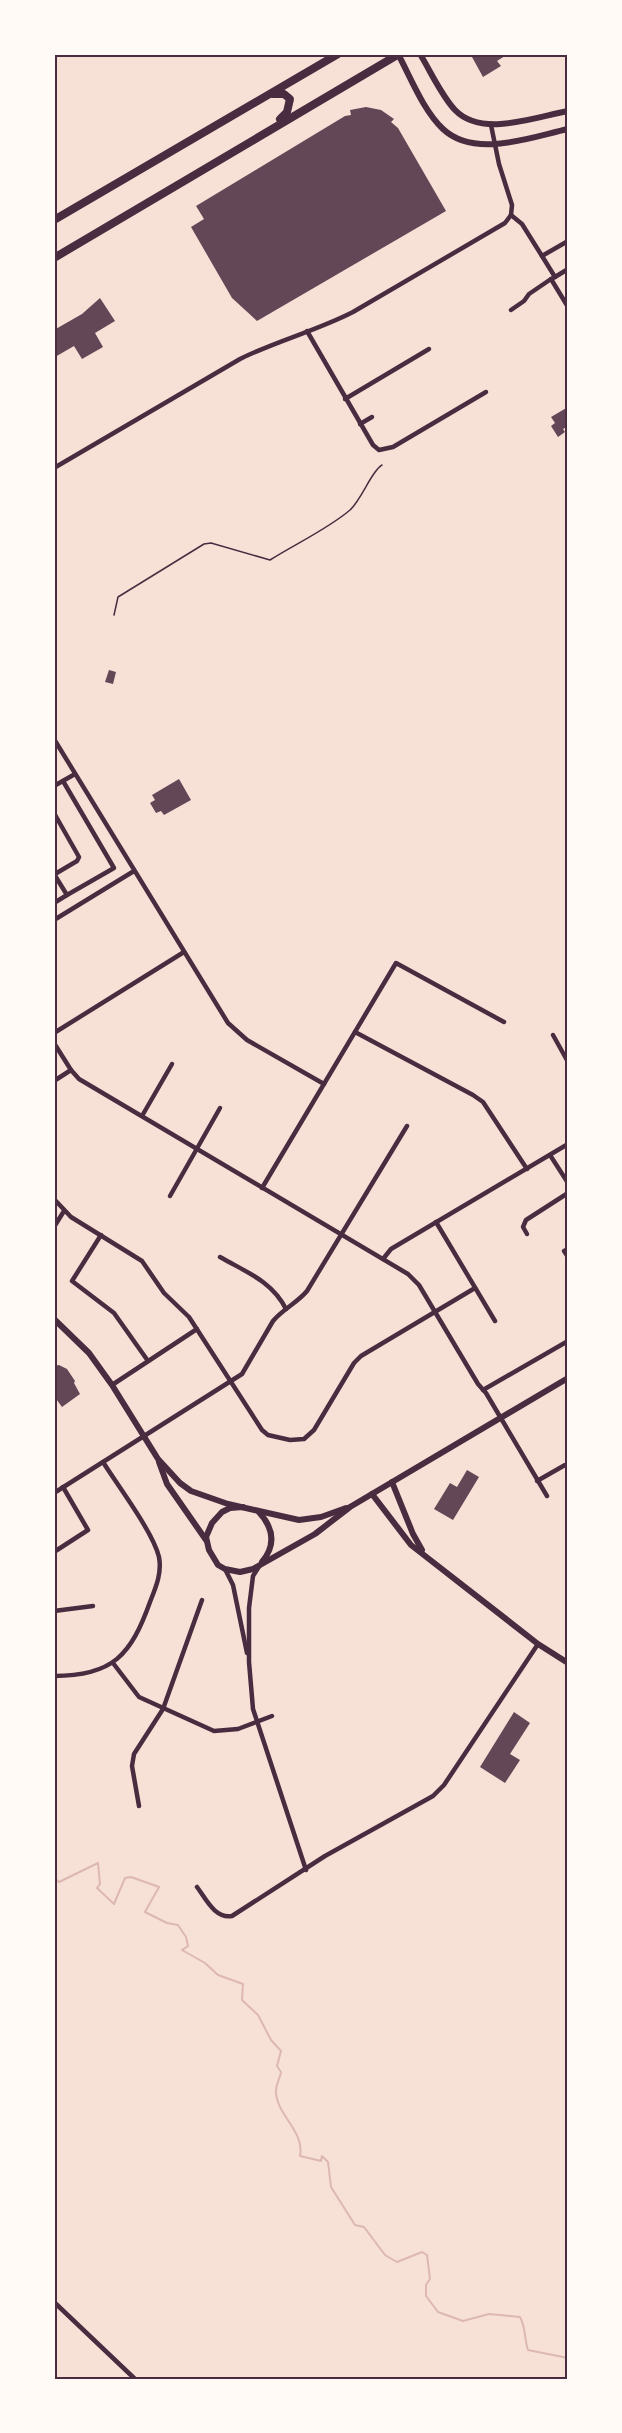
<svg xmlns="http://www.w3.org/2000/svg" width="622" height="2433" font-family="'DejaVu Sans',sans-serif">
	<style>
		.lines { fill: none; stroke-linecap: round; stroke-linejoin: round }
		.stream { stroke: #dcb8b0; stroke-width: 2 }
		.building { fill: #644757 }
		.path { stroke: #4a2c40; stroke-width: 1.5 }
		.minor { stroke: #4a2c40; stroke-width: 4.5 }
		.tertiary { stroke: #4a2c40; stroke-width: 6 }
		.primary { stroke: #4a2c40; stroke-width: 8 }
		.neatline { fill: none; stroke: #4a2c40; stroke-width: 2 }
	</style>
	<rect width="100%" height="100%" fill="#f7e1d7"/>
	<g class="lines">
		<!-- stream -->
		<g class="stream">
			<polyline points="54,1853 54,1860"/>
			<path d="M54,1878L59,1882L98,1863L100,1884L97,1888L114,1904L125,1878L131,1877L159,1887L145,1912L167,1923L178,1925L186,1937L188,1946L182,1950L205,1963L218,1975L243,1984L242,2000L258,2015L271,2040L281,2051L277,2066L281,2072C280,2078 276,2085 276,2091C276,2115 305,2131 300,2156L321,2161L322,2156L328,2162L331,2187L355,2225L364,2227L385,2255L397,2262L422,2252L427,2255L430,2279L426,2285V2296L438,2312L463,2321L489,2314L520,2317C526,2328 524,2338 528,2350L568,2358"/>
		</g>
	</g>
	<!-- building -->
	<g class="building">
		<polygon points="477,54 508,54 497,61 501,66 483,77 472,57"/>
		<polygon points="366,107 381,110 394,119 391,122 398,128 446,211 257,321 232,298 191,227 204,219 196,206 345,116 351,115 350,110"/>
		<polygon points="100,298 115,321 95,333 103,347 82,359 74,346 55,357 54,330 82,314"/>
		<polygon points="568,407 568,426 563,429 565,432 558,437 551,426 555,423 551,417"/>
		<polygon points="109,670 116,672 113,684 105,682"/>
		<polygon points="179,779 191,800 164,815 161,811 156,813 150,803 155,800 152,795"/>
		<polygon points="59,1365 67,1369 75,1381 74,1383 80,1394 62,1407 54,1396 54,1366"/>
		<polygon points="467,1470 479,1477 453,1520 434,1509 450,1483 457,1487"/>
		<polygon points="514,1712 530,1723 510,1754 520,1760 505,1783 480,1767"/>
	</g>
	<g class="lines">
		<!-- path -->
		<path class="path" d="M114,615L118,597L204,544L211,543L270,560C295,544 328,529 350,510C362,499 372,470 382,465"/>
		<!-- minor -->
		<g class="minor">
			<polyline points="511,215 522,224 542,256 568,241"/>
			<polyline points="542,256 555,277 551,279 568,307"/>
			<polyline points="555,277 568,269"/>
			<polyline points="511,310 524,301 529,294 551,279"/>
			<polyline points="307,331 373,445 379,450 393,447 486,392"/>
			<polyline points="345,399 429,349"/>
			<polyline points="360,424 372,417"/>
			<path d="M54,468L240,359C276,341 316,331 353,312L505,223L511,215L512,205L499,164L491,125"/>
			<polyline points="54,739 228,1023 247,1040 324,1084"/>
			<polyline points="63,781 114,868 67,895"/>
			<polyline points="54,786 75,774"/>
			<polyline points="54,813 79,857 77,861 55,874"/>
			<polyline points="54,874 67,895 54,903"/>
			<polyline points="54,920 134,871"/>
			<polyline points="355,1032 473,1095 483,1102 527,1169"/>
			<polyline points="54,1033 184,952"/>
			<polyline points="553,1035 568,1062"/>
			<polyline points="54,1043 71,1070"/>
			<polyline points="54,1081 71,1070 79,1079 408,1274 419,1285 478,1384 486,1393 547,1496"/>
			<polyline points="142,1116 172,1064"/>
			<polyline points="550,1155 568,1183"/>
			<polyline points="262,1188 396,963 504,1022"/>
			<polyline points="170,1196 220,1108"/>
			<polyline points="54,1199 71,1217 142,1261 164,1293 189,1317 262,1430 268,1435 290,1440 304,1439 314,1430 354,1363 361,1356 475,1288"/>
			<polyline points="436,1222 495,1321"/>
			<polyline points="54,1227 64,1211"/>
			<polyline points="527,1234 523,1227 526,1220 568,1193"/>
			<polyline points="101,1235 72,1281 114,1313 148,1361"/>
			<polyline points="568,1249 564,1251 568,1257"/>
			<path d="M220,1257C246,1272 272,1281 286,1309"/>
			<polyline points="383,1259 391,1249 568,1144"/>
			<polyline points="112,1385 197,1329"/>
			<polyline points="483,1390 568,1341"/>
			<polyline points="537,1481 565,1465"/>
			<path d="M54,1493L242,1374L273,1321C283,1309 297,1303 307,1291L407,1126"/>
			<polyline points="54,1552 88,1530 63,1487"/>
			<polyline points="260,1565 253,1576 249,1608 249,1662 253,1709 306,1870"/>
			<polyline points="225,1569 233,1585 247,1653"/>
			<polyline points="54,1611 93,1606"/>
			<polyline points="113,1663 139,1697 214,1731 238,1729 272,1716"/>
			<path d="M54,1676C113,1676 131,1655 150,1602C156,1587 162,1573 159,1557C153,1532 118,1486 103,1462"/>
			<polyline points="139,1806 132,1766 134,1754 163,1709 202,1600"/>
			<path d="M197,1887C206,1899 215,1919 232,1916L325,1856L433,1796L444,1785L538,1644"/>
			<polyline points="54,2302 135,2379"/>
		</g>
		<!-- tertiary -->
		<g class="tertiary">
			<path d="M398,54C411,78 423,110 443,129C475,159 531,137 568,129"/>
			<path d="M420,54C431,72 441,95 455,110C482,138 535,117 568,111"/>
			<polyline points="54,1319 89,1353 112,1385 158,1459 180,1483 191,1491 228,1504 299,1520 321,1517 346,1508"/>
			<polyline points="159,1462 167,1484 206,1540"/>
			<polyline points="392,1482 413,1534 422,1550"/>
			<polyline points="372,1494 411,1545 538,1644 568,1663"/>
			<polyline points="243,1507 230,1508 222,1512 212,1523 206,1537 209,1550 218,1565 225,1569 240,1572 253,1569 315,1534 350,1507 568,1378"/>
			<path d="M258,1511C273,1527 277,1544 262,1562"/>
		</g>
		<!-- primary -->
		<g class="primary">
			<polyline points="273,94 284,94 290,99 287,112 280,119"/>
			<polyline points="54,220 338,54"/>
			<polyline points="54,258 399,54"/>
		</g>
	</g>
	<!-- border -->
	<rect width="622" height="2433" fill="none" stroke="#fffaf5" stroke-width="111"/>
	<rect x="56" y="56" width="510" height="2322" class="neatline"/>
</svg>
